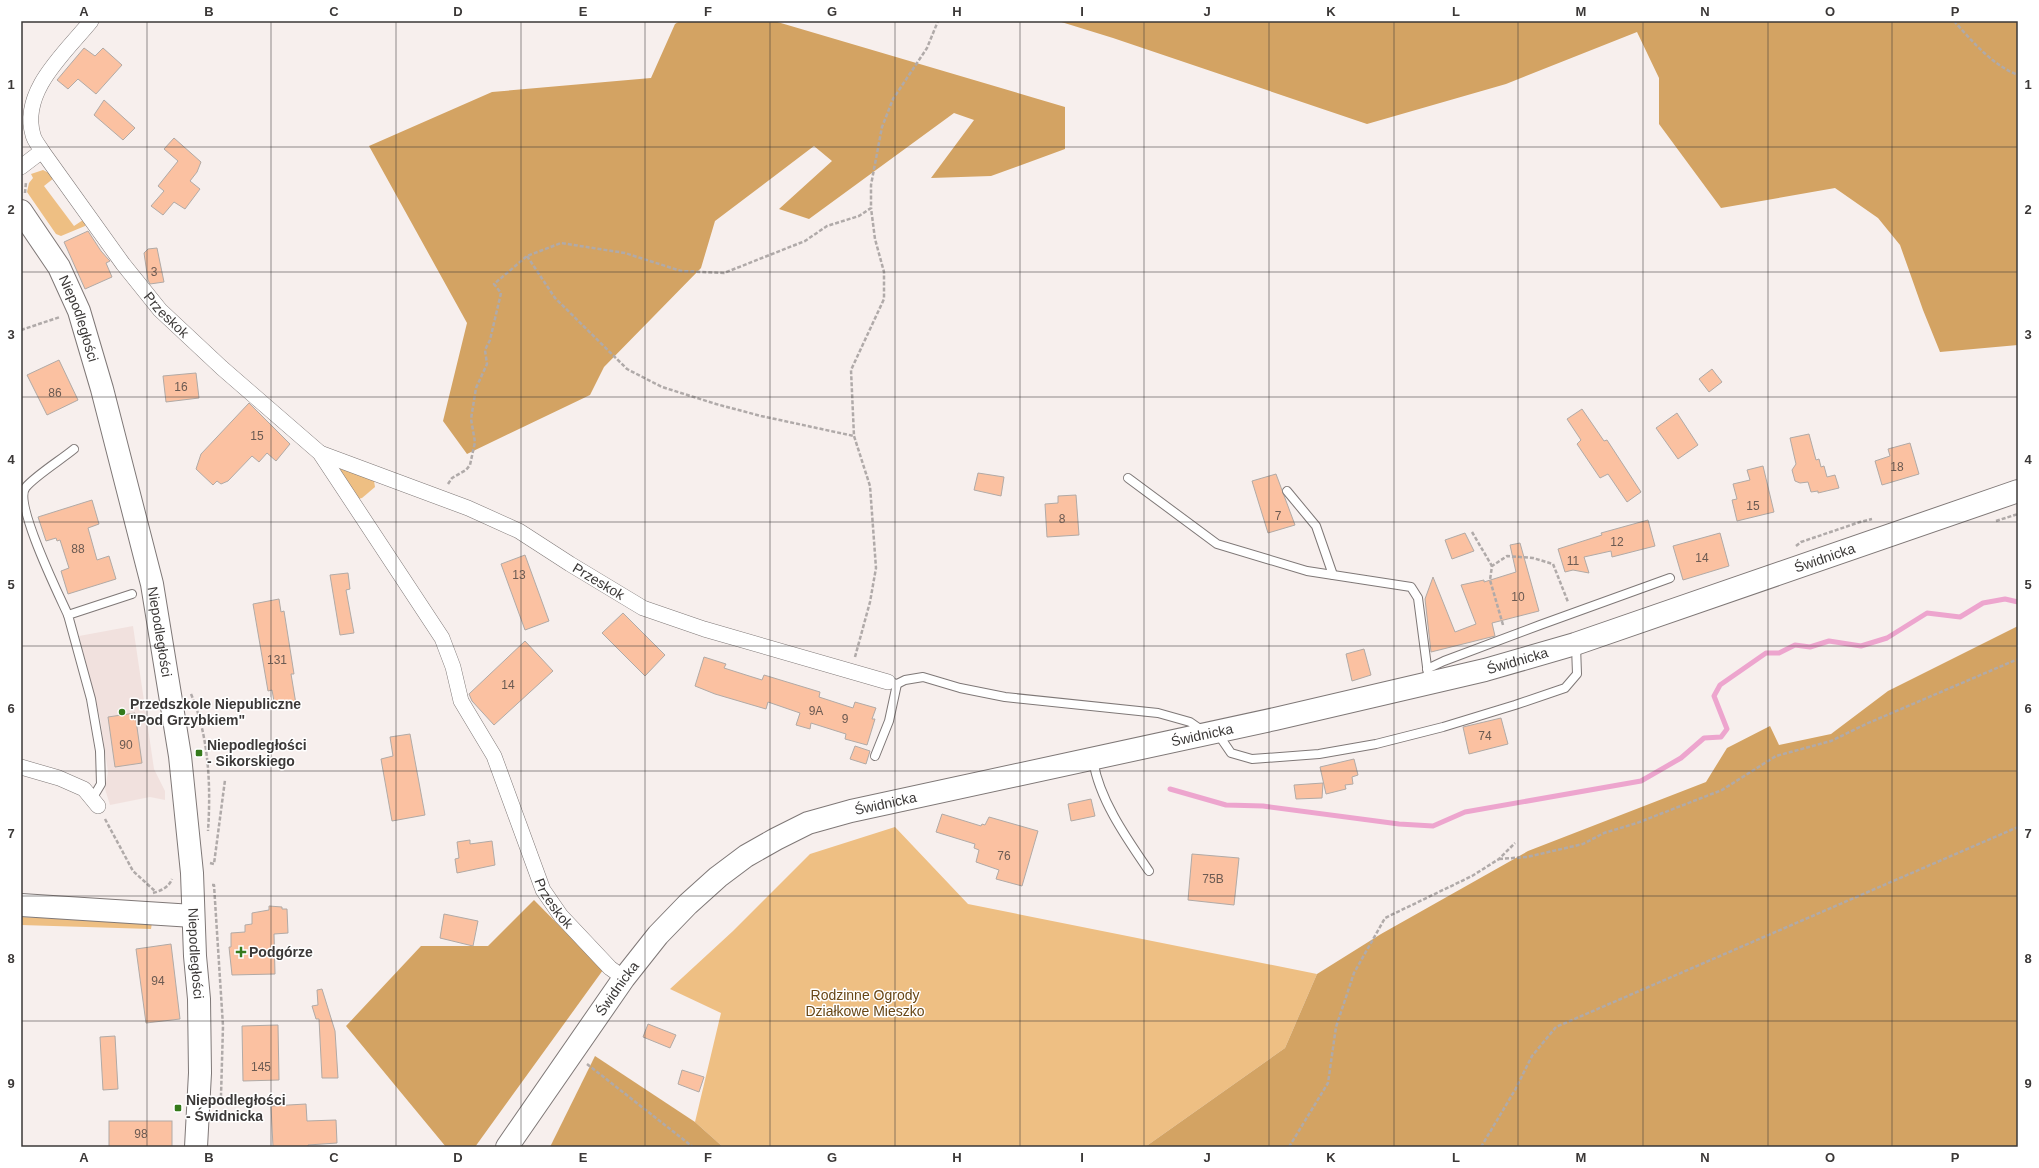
<svg xmlns="http://www.w3.org/2000/svg" width="2039" height="1168" font-family="Helvetica,sans-serif">
	<style>
		.built { fill: #f1e1de }
		.green { fill: #eebf83 }
		.forest { fill: #d3a363 }
		.lines { fill: none; stroke-linecap: round; stroke-linejoin: round }
		.stream { stroke: #eda5ce; stroke-width: 5 }
		.building { fill: #fbc1a1; stroke: #b1aaa6 }
		.lane-casing { stroke: #7f7877; stroke-width: 10 }
		.street-casing { stroke: #7f7877; stroke-width: 16 }
		.secondary-casing { stroke: #7f7877; stroke-width: 24 }
		.path { stroke: #b0aaa9; stroke-width: 2.5; stroke-dasharray: 4 2; stroke-linecap: butt }
		.lane { stroke: #fff; stroke-width: 8 }
		.street { stroke: #fff; stroke-width: 15 }
		.secondary { stroke: #fff; stroke-width: 22 }
		.grid { fill: none; stroke: #3b3837; stroke-width: 1; stroke-opacity: 0.55 }
		.poi-dot { fill: #357a1b; stroke: #fff; stroke-width: 1.5 }
		.labels { text-anchor: middle; stroke-width: 3; stroke-linejoin: round; paint-order: stroke }
		.number-label { font-size: 12px; fill: #6b5a52 }
		.street-label { font-size: 14px; fill: #3b3837; stroke: #fff }
		.poi-label { font-size: 14px; font-weight: bold; fill: #3b3837; stroke: #fff; text-anchor: start }
		.park-label { font-size: 14px; fill: #674615; stroke: #fff }
		.neatline { fill: none; stroke: #3b3837; stroke-width: 1.5 }
		.grid-label { font-size: 13px; text-anchor: middle; font-weight: bold; fill: #3b3837 }
	</style>
	<rect width="100%" height="100%" fill="#f7efed"/>
	<!-- built -->
	<polygon class="built" points="133,626 154,769 165,791 165,800 150,797 110,805 105,789 108,772 100,718 79,636"/>
	<!-- green -->
	<g class="green">
		<polygon points="43,170 49,173 54,178 44,186 74,226 83,220 86,224 85,226 61,236 56,234 27,192 29,183 33,178 31,174"/>
		<polygon points="340,467 374,481 375,487 362,498 358,499 338,468"/>
		<polygon points="895,827 968,904 1317,974 1285,1048 1145,1147 723,1147 695,1122 721,1013 670,989 733,931 810,854"/>
		<polygon points="21,917 152,923 151,929 21,925"/>
	</g>
	<!-- forest -->
	<g class="forest">
		<polygon points="680,21 774,21 1065,107 1065,149 991,176 931,178 974,120 954,113 809,219 779,209 832,161 814,146 715,221 701,268 604,367 590,395 467,454 443,421 467,323 369,146 492,92 651,78 675,24"/>
		<polygon points="1058,21 2018,21 2018,345 1940,352 1923,310 1900,245 1878,218 1835,188 1721,208 1659,124 1659,78 1637,32 1506,84 1367,124 1113,38"/>
		<polygon points="2018,626 2018,1147 1145,1147 1285,1048 1317,974 1381,934 1528,851 1706,782 1727,748 1770,726 1779,745 1831,734 1888,691"/>
		<polygon points="534,900 603,970 475,1147 446,1147 346,1026 421,946 488,946"/>
		<polygon points="595,1056 695,1122 723,1147 550,1147"/>
	</g>
	<g class="lines">
		<!-- stream -->
		<polyline class="stream" points="1170,789 1226,805 1263,806 1399,824 1433,826 1465,812 1641,781 1681,758 1704,738 1721,737 1727,729 1714,696 1720,685 1766,653 1779,653 1795,645 1810,647 1829,641 1861,646 1887,638 1927,613 1960,617 1983,603 2005,599 2018,602"/>
	</g>
	<!-- building -->
	<g class="building">
		<polygon points="84,48 95,56 103,48 122,65 96,94 78,79 68,89 57,80"/>
		<polygon points="104,100 135,128 123,140 94,115"/>
		<polygon points="174,138 201,162 197,172 190,181 200,189 185,209 174,202 163,215 151,206 164,191 158,186 178,161 164,149"/>
		<polygon points="88,231 101,251 109,260 110,261 106,263 112,277 85,289 64,242"/>
		<polygon points="157,248 164,282 150,284 148,280 144,253 148,249"/>
		<polygon points="59,360 78,400 47,415 27,375"/>
		<polygon points="1712,369 1722,382 1709,392 1699,379"/>
		<polygon points="196,373 199,398 166,402 163,376"/>
		<polygon points="249,403 290,444 276,461 267,453 259,462 252,456 228,481 221,484 217,481 213,485 196,469 201,454"/>
		<polygon points="1582,409 1604,441 1607,440 1641,492 1627,502 1608,474 1600,478 1577,444 1581,440 1567,419"/>
		<polygon points="1677,413 1698,445 1678,459 1656,428"/>
		<polygon points="1809,434 1816,460 1819,459 1821,467 1824,466 1827,477 1835,475 1839,488 1818,493 1818,491 1811,492 1808,482 1800,483 1795,481 1792,470 1796,464 1790,438"/>
		<polygon points="1910,443 1919,474 1882,485 1875,461 1890,456 1888,449"/>
		<polygon points="1763,466 1774,512 1737,521 1732,500 1737,499 1733,484 1750,480 1747,470"/>
		<polygon points="978,473 1004,477 1001,496 974,490"/>
		<polygon points="1276,474 1295,525 1268,533 1252,481"/>
		<polygon points="1076,495 1079,535 1047,537 1045,504 1058,503 1058,496"/>
		<polygon points="92,500 99,524 88,528 97,560 109,556 116,579 68,594 61,571 69,568 60,540 57,541 56,538 46,541 38,517"/>
		<polygon points="1648,520 1655,546 1612,557 1611,551 1584,557 1589,573 1573,570 1565,572 1558,549 1602,535 1601,533"/>
		<polygon points="1465,533 1474,551 1452,559 1445,540"/>
		<polygon points="1720,533 1729,566 1683,580 1673,546"/>
		<polygon points="1520,543 1539,611 1492,623 1495,636 1431,652 1425,599 1433,577 1455,632 1476,624 1461,585 1484,580 1484,582 1516,572 1510,545"/>
		<polygon points="525,555 549,621 525,630 501,564"/>
		<polygon points="348,573 350,589 346,590 354,633 340,635 330,575"/>
		<polygon points="279,599 281,612 284,611 291,655 294,674 291,674 296,704 275,707 272,690 268,691 253,604"/>
		<polygon points="623,613 665,655 645,676 602,633"/>
		<polygon points="525,641 553,671 494,725 472,701 469,694"/>
		<polygon points="1364,649 1371,675 1352,681 1346,654"/>
		<polygon points="704,657 726,664 724,668 746,675 762,680 764,675 820,692 819,697 853,708 855,702 876,708 872,719 875,719 867,745 845,739 846,734 811,723 810,729 796,725 800,713 768,702 766,709 715,694 695,686"/>
		<polygon points="135,713 142,763 115,767 108,717"/>
		<polygon points="1501,718 1508,744 1469,754 1463,727"/>
		<polygon points="410,734 425,815 392,821 381,759 393,756 390,737"/>
		<polygon points="855,746 870,751 866,764 850,759"/>
		<polygon points="1354,759 1358,775 1352,777 1353,784 1345,785 1346,789 1326,794 1320,767"/>
		<polygon points="1323,783 1322,798 1296,799 1294,785"/>
		<polygon points="1091,799 1095,816 1071,821 1068,804"/>
		<polygon points="942,814 981,826 982,824 985,825 989,817 1038,831 1022,886 996,879 999,870 976,862 979,850 974,848 975,844 936,832"/>
		<polygon points="470,840 470,844 492,841 495,865 457,873 455,859 459,858 457,842"/>
		<polygon points="1192,854 1239,858 1234,905 1188,900"/>
		<polygon points="269,906 282,907 282,909 287,909 288,933 274,934 275,974 232,975 229,947 231,947 231,933 245,932 245,925 252,924 252,913 269,910"/>
		<polygon points="444,914 478,921 473,946 440,938"/>
		<polygon points="171,944 180,1019 146,1023 136,949"/>
		<polygon points="322,989 335,1031 338,1078 322,1078 319,1019 316,1019 312,1006 318,1005 317,990"/>
		<polygon points="648,1024 676,1035 670,1048 643,1037"/>
		<polygon points="278,1025 279,1080 243,1081 242,1026"/>
		<polygon points="115,1036 118,1089 103,1090 100,1037"/>
		<polygon points="682,1070 704,1077 699,1092 678,1084"/>
		<polygon points="306,1104 307,1121 336,1120 337,1143 308,1145 308,1147 273,1147 271,1106"/>
		<rect x="109" y="1121" width="63" height="26"/>
	</g>
	<g class="lines">
		<defs>
			<g id="lane">
				<polyline points="1128,478 1217,544 1307,571 1411,587 1418,598 1429,682"/>
				<polyline points="1287,491 1316,526 1333,575"/>
				<path d="M68,615C59,595 13,502 26,487C35,476 62,459 74,449"/>
				<polyline points="1427,669 1444,661 1540,625 1670,578"/>
				<polyline points="888,682 897,684 905,680 923,677 960,688 1005,697 1158,713 1190,722 1203,731"/>
				<polyline points="1218,734 1231,753 1252,759 1319,754 1376,744 1443,727 1515,705 1565,688 1577,674 1576,646"/>
				<polyline points="875,756 889,721 897,684"/>
				<path d="M1093,759C1098,798 1127,839 1149,871"/>
				<polyline points="92,799 101,784 100,751 91,699 68,615 132,594"/>
			</g>
			<g id="street">
				<path id="s1" d="M42,151L123,264L160,310L222,368L320,453L442,638L453,667L461,701L494,756L543,890L561,916L610,968L624,978"/>
				<path d="M21,167L42,151C39,146 34,140 33,135C20,91 66,52 91,21"/>
				<path id="s2" d="M320,453L468,508L519,531L570,564L643,608L704,629L888,682"/>
				<polyline points="21,767 59,778 84,789 98,806"/>
			</g>
			<g id="secondary">
				<path id="s3" d="M21,211L59,267L79,311L102,389L152,584L180,756L192,873L195,956L199,999L200,1073L196,1147"/>
				<polyline points="21,905 193,916"/>
				<path id="s4" d="M507,1147L624,978L658,935L688,904L718,877L746,856L776,839L808,823L851,811L1275,719L1485,670L1575,644L2018,491"/>
			</g>
		</defs>
		<!-- lane casing -->
		<use href="#lane" class="lane-casing"/>
		<!-- street casing -->
		<use href="#street" class="street-casing"/>
		<!-- secondary casing -->
		<use href="#secondary" class="secondary-casing"/>
		<!-- path -->
		<g class="path">
			<path d="M1954,21C1972,41 1992,65 2018,75"/>
			<polyline points="25,193 26,182"/>
			<polyline points="527,256 555,298 627,369 662,387 716,404 761,416 854,436"/>
			<polyline points="21,330 60,317"/>
			<polyline points="448,484 452,478 466,470 470,465 475,442 471,419 476,388 487,364 485,350 490,340 501,293 494,284 527,256 561,243 625,253 681,271 724,273 805,241 827,226 859,216 871,208 871,185 882,127 893,99 927,48 938,21"/>
			<polyline points="1996,521 2018,514"/>
			<polyline points="1472,532 1492,566"/>
			<polyline points="1796,546 1801,542 1860,522 1872,519"/>
			<polyline points="1503,625 1490,580 1492,566 1507,556 1533,558 1553,564 1568,602"/>
			<polyline points="855,657 870,602 876,568 870,486 854,436 851,370 884,299 884,272 875,239 871,208"/>
			<path d="M191,694C209,736 211,786 208,831"/>
			<polyline points="105,819 133,871 156,892"/>
			<polyline points="1499,859 1527,857 1583,844 1604,833 1637,823 1722,790 1776,756 1831,741 1866,724 2018,659"/>
			<polyline points="210,863 214,864 225,780"/>
			<polyline points="212,885 214,885 223,1026 221,1096 219,1105"/>
			<path d="M153,893C161,891 169,887 172,879"/>
			<polyline points="587,1064 693,1147"/>
			<polyline points="1289,1147 1328,1083 1336,1027 1354,973 1385,918 1472,876 1499,859 1515,843"/>
			<polyline points="1481,1147 1515,1090 1532,1056 1556,1027 2018,827"/>
		</g>
		<!-- lane -->
		<use href="#lane" class="lane"/>
		<!-- street -->
		<use href="#street" class="street"/>
		<!-- secondary -->
		<use href="#secondary" class="secondary"/>
	</g>
	<!-- grid -->
	<path class="grid" d="M147,21V1147M271,21V1147M396,21V1147M521,21V1147M645,21V1147M770,21V1147M895,21V1147M1020,21V1147M1144,21V1147M1269,21V1147M1394,21V1147M1518,21V1147M1643,21V1147M1768,21V1147M1892,21V1147M21,147H2018M21,272H2018M21,397H2018M21,522H2018M21,646H2018M21,771H2018M21,896H2018M21,1021H2018"/>
	<!-- markers -->
	<g class="poi-dot">
		<circle cx="122" cy="712" r="4"/>
		<rect x="195" y="749" width="8" height="8" rx="2"/>
		<path d="M239 946h4v4h4v4h-4v4h-4v-4h-4v-4h4z"/>
		<rect x="174" y="1104" width="8" height="8" rx="2"/>
	</g>
	<g class="labels">
		<!-- number labels -->
		<g class="number-label">
			<text x="154" y="276">3</text>
			<text x="181" y="391">16</text>
			<text x="55" y="397">86</text>
			<text x="257" y="440">15</text>
			<text x="1897" y="471">18</text>
			<text x="1753" y="510">15</text>
			<text x="1278" y="520">7</text>
			<text x="1062" y="523">8</text>
			<text x="1617" y="546">12</text>
			<text x="78" y="553">88</text>
			<text x="1702" y="562">14</text>
			<text x="1573" y="565">11</text>
			<text x="519" y="579">13</text>
			<text x="1518" y="601">10</text>
			<text x="277" y="664">131</text>
			<text x="508" y="689">14</text>
			<text x="816" y="715">9A</text>
			<text x="845" y="723">9</text>
			<text x="1485" y="740">74</text>
			<text x="126" y="749">90</text>
			<text x="1004" y="860">76</text>
			<text x="1213" y="883">75B</text>
			<text x="158" y="985">94</text>
			<text x="261" y="1071">145</text>
			<text x="141" y="1138">98</text>
		</g>
		<!-- street labels -->
		<g class="street-label">
			<text dy="5" stroke="none"><textPath href="#s1" startOffset="206">Przeskok</textPath></text>
			<text dy="5" stroke="none"><textPath href="#s3" startOffset="123">Niepodległości</textPath></text>
			<text dy="5" stroke="none"><textPath href="#s4" startOffset="1501">Świdnicka</textPath></text>
			<text dy="5" stroke="none"><textPath href="#s2" startOffset="308">Przeskok</textPath></text>
			<text dy="5" stroke="none"><textPath href="#s3" startOffset="447">Niepodległości</textPath></text>
			<text dy="5" stroke="none"><textPath href="#s4" startOffset="1177">Świdnicka</textPath></text>
			<text dy="5" stroke="none"><textPath href="#s4" startOffset="853">Świdnicka</textPath></text>
			<text dy="5" stroke="none"><textPath href="#s4" startOffset="529">Świdnicka</textPath></text>
			<text dy="5" stroke="none"><textPath href="#s1" startOffset="924">Przeskok</textPath></text>
			<text dy="5" stroke="none"><textPath href="#s3" startOffset="771">Niepodległości</textPath></text>
			<text dy="5" stroke="none"><textPath href="#s4" startOffset="193">Świdnicka</textPath></text>
		</g>
		<!-- poi labels -->
		<g class="poi-label">
			<text x="130" y="709">Przedszkole Niepubliczne<tspan x="130" dy="16">"Pod Grzybkiem"</tspan></text>
			<text x="207" y="750">Niepodległości<tspan x="207" dy="16">- Sikorskiego</tspan></text>
			<text x="249" y="957">Podgórze</text>
			<text x="186" y="1105">Niepodległości<tspan x="186" dy="16">- Świdnicka</tspan></text>
		</g>
		<!-- park labels -->
		<g class="park-label">
			<text x="865" y="1000">Rodzinne Ogrody<tspan x="865" dy="16">Działkowe Mieszko</tspan></text>
		</g>
	</g>
	<!-- border -->
	<rect width="2039" height="1168" fill="none" stroke="#ffffff" stroke-width="44"/>
	<rect x="22" y="22" width="1995" height="1124" class="neatline"/>
	<g class="grid-label">
		<text x="84" y="16">A</text>
		<text x="209" y="16">B</text>
		<text x="334" y="16">C</text>
		<text x="458" y="16">D</text>
		<text x="583" y="16">E</text>
		<text x="708" y="16">F</text>
		<text x="832" y="16">G</text>
		<text x="957" y="16">H</text>
		<text x="1082" y="16">I</text>
		<text x="1207" y="16">J</text>
		<text x="1331" y="16">K</text>
		<text x="1456" y="16">L</text>
		<text x="1581" y="16">M</text>
		<text x="1705" y="16">N</text>
		<text x="1830" y="16">O</text>
		<text x="1955" y="16">P</text>
		<text x="11" y="89">1</text>
		<text x="2028" y="89">1</text>
		<text x="11" y="214">2</text>
		<text x="2028" y="214">2</text>
		<text x="11" y="339">3</text>
		<text x="2028" y="339">3</text>
		<text x="11" y="464">4</text>
		<text x="2028" y="464">4</text>
		<text x="11" y="589">5</text>
		<text x="2028" y="589">5</text>
		<text x="11" y="713">6</text>
		<text x="2028" y="713">6</text>
		<text x="11" y="838">7</text>
		<text x="2028" y="838">7</text>
		<text x="11" y="963">8</text>
		<text x="2028" y="963">8</text>
		<text x="11" y="1088">9</text>
		<text x="2028" y="1088">9</text>
		<text x="84" y="1162">A</text>
		<text x="209" y="1162">B</text>
		<text x="334" y="1162">C</text>
		<text x="458" y="1162">D</text>
		<text x="583" y="1162">E</text>
		<text x="708" y="1162">F</text>
		<text x="832" y="1162">G</text>
		<text x="957" y="1162">H</text>
		<text x="1082" y="1162">I</text>
		<text x="1207" y="1162">J</text>
		<text x="1331" y="1162">K</text>
		<text x="1456" y="1162">L</text>
		<text x="1581" y="1162">M</text>
		<text x="1705" y="1162">N</text>
		<text x="1830" y="1162">O</text>
		<text x="1955" y="1162">P</text>
	</g>
</svg>
